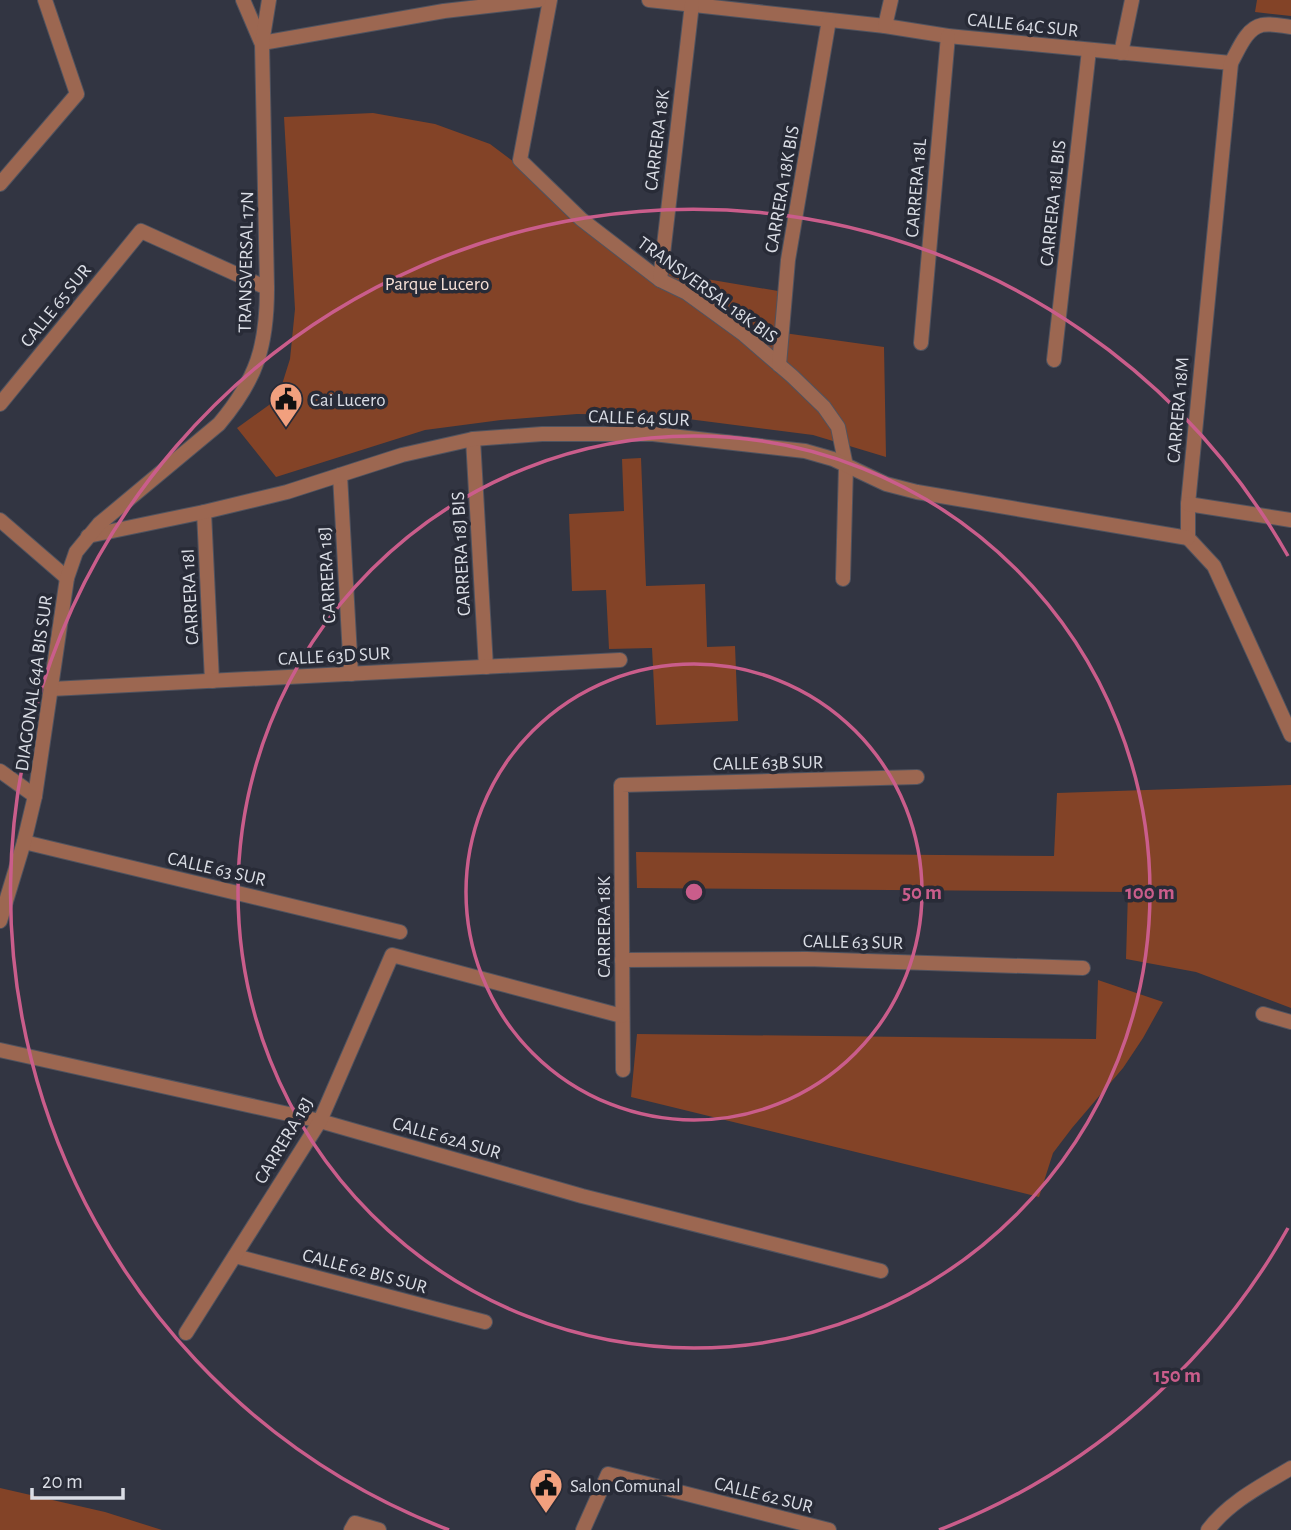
<svg xmlns="http://www.w3.org/2000/svg" width="1291" height="1530" font-family="'Alegreya Sans',sans-serif">
	<style>
		.green { fill: #834327 }
		.lines { fill: none; stroke-linecap: round; stroke-linejoin: round }
		.minor-casing { stroke: #50535f; stroke-width: 16 }
		.tertiary-casing { stroke: #50535f; stroke-width: 16 }
		.minor { stroke: #9c6751; stroke-width: 14 }
		.tertiary { stroke: #9c6751; stroke-width: 14 }
		.ring { fill: none; stroke: #ca5d8b; stroke-width: 3.5 }
		.labels { text-anchor: middle; stroke-width: 7; stroke-linejoin: round; paint-order: stroke }
		.street-label { font-size: 19px; fill: #dadde5; stroke: #282b37 }
		.park-label { font-size: 19px; fill: #f5dfd6; stroke: #282b37 }
		.poi-label { font-size: 19px; fill: #dadde5; stroke: #282b37; text-anchor: start }
		.centre { fill: #ca5d8b; stroke: #282b37; stroke-width: 3.5 }
		.ring-label { font-size: 21px; text-anchor: middle; font-weight: bold; fill: #ca5d8b; stroke: #282b37; stroke-width: 7; stroke-linejoin: round; paint-order: stroke }
	</style>
	<rect width="100%" height="100%" fill="#323542"/>
	<!-- green -->
	<g class="green">
		<polygon points="1257,0 1291,0 1291,16 1255,12"/>
		<polygon points="373,113 435,124 490,144 659,271 790,293 784,333 884,347 886,457 813,435 657,415 577,414 501,420 425,430 276,477 237,428 269,405 279,394 290,359 295,309 284,117"/>
		<polygon points="641,458 646,586 705,584 707,647 735,646 738,721 656,725 652,648 609,649 606,590 572,591 569,514 624,511 622,459"/>
		<polygon points="1291,785 1291,1008 1196,972 1126,959 1128,892 637,888 636,852 1054,856 1057,793"/>
		<polygon points="1098,980 1163,1002 1143,1038 1123,1068 1072,1128 1053,1153 1039,1197 631,1097 637,1034 1096,1039"/>
		<polygon points="0,1488 105,1512 162,1530 0,1530"/>
	</g>
	<g class="lines">
		<defs>
			<g id="minor">
				<polyline points="550,0 520,160 581,219 660,280 687,293 742,333 792,376 824,407 838,427 846,466 843,579"/>
				<polyline points="649,0 885,26 948,36 1231,63"/>
				<polyline points="885,26 891,0"/>
				<path d="M1291,27C1282,26 1271,23 1262,25C1246,28 1238,51 1231,63L1188,504V538L1214,566L1291,735"/>
				<polyline points="262,43 444,11 539,0"/>
				<polyline points="1121,53 1132,0"/>
				<polyline points="0,184 77,94 45,0"/>
				<polyline points="660,280 692,4"/>
				<polyline points="921,343 948,36"/>
				<polyline points="1054,360 1089,50"/>
				<polyline points="779,365 788,260 829,20"/>
				<polyline points="0,404 141,231 267,288"/>
				<polyline points="473,439 486,667"/>
				<polyline points="340,475 351,674"/>
				<polyline points="1188,504 1291,520"/>
				<polyline points="204,512 212,681"/>
				<polyline points="88,536 204,512 287,492 402,455 473,439 542,434 653,434 805,451 833,459 886,484 917,492 1188,538"/>
				<polyline points="51,689 620,660"/>
				<polyline points="0,771 35,796"/>
				<polyline points="24,842 400,932"/>
				<polyline points="622,960 807,959 1083,968"/>
				<polyline points="1263,1014 1291,1022"/>
				<polyline points="0,1050 320,1121 582,1196 881,1271"/>
				<polyline points="623,1070 621,785 917,777"/>
				<polyline points="235,1256 485,1322"/>
				<polyline points="186,1333 320,1121 392,955 622,1016"/>
				<polyline points="351,1530 355,1523 379,1530"/>
				<polyline points="583,1530 608,1474 829,1530"/>
				<path d="M1208,1530C1229,1502 1261,1486 1291,1468"/>
			</g>
			<g id="tertiary">
				<polyline points="243,0 261,42"/>
				<polyline points="0,520 67,578"/>
				<path d="M0,921L24,842L35,796L67,578L76,552L99,524L219,424C257,379 267,346 267,288L262,43L269,0"/>
			</g>
		</defs>
		<!-- minor casing -->
		<use href="#minor" class="minor-casing"/>
		<!-- tertiary casing -->
		<use href="#tertiary" class="tertiary-casing"/>
		<!-- minor -->
		<use href="#minor" class="minor"/>
		<!-- tertiary -->
		<use href="#tertiary" class="tertiary"/>
	</g>
	<!-- distance rings -->
	<g class="ring">
		<circle cx="694" cy="892" r="228"/>
		<circle cx="694" cy="892" r="456"/>
		<path d="M1288 1228A683 683 0 0 1 939 1530M449 1530A683 683 0 1 1 1288 556"/>
	</g>
	<!-- icons -->
	<defs>
		<symbol id="civic-pin" viewBox="-11 -11 22 30"><path d="M0 17L-7.5 6A9.5 9.5 0 1 1 7.5 6Z" fill="#f2a07e" stroke="#282b37"/><path d="M-.6-6.5H3V-4.5H.6V-3L4-1V1h2V6H-6V1h2V-1L-.6-3ZM-1.2 2.5V6h2.4V2.5Z" fill="#111"/></symbol>
	</defs>
	<g fill-rule="evenodd">
		<use href="#civic-pin" x="267" y="380" width="38" height="52"/>
		<use href="#civic-pin" x="527" y="1466" width="38" height="52"/>
	</g>
	<g class="labels">
		<!-- street labels -->
		<g class="street-label">
			<text transform="translate(1023 24) rotate(6)" y="7">CALLE 64C SUR</text>
			<text transform="translate(656 140) rotate(-83)" y="7">CARRERA 18K</text>
			<text transform="translate(915 188) rotate(-85)" y="7">CARRERA 18L</text>
			<text transform="translate(781 189) rotate(-80)" y="7">CARRERA 18K BIS</text>
			<text transform="translate(1052 203) rotate(-84)" y="7">CARRERA 18L BIS</text>
			<text transform="translate(245 262) rotate(-89)" y="7">TRANSVERSAL 17N</text>
			<text transform="translate(708 289) rotate(36)" y="7">TRANSVERSAL 18K BIS</text>
			<text transform="translate(55 305) rotate(-51)" y="7">CALLE 65 SUR</text>
			<text transform="translate(1177 410) rotate(-85)" y="7">CARRERA 18M</text>
			<text transform="translate(639 417) rotate(2)" y="7">CALLE 64 SUR</text>
			<text transform="translate(460 554) rotate(-93)" y="7">CARRERA 18J BIS</text>
			<text transform="translate(326 575) rotate(-93)" y="7">CARRERA 18J</text>
			<text transform="translate(189 597) rotate(-93)" y="7">CARRERA 18I</text>
			<text transform="translate(334 655) rotate(-3)" y="7">CALLE 63D SUR</text>
			<text transform="translate(33 683) rotate(-82)" y="7">DIAGONAL 64A BIS SUR</text>
			<text transform="translate(768 762) rotate(-1)" y="7">CALLE 63B SUR</text>
			<text transform="translate(217 868) rotate(13)" y="7">CALLE 63 SUR</text>
			<text transform="translate(603 927) rotate(-90)" y="7">CARRERA 18K</text>
			<text transform="translate(853 941) rotate(1)" y="7">CALLE 63 SUR</text>
			<text transform="translate(447 1137) rotate(16)" y="7">CALLE 62A SUR</text>
			<text transform="translate(283 1140) rotate(-59)" y="7">CARRERA 18J</text>
			<text transform="translate(365 1270) rotate(15)" y="7">CALLE 62 BIS SUR</text>
			<text transform="translate(764 1494) rotate(14)" y="7">CALLE 62 SUR</text>
		</g>
		<!-- park labels -->
		<g class="park-label">
			<text x="437" y="290">Parque Lucero</text>
		</g>
		<!-- poi labels -->
		<g class="poi-label">
			<text x="310" y="406">Cai Lucero</text>
			<text x="570" y="1492">Salon Comunal</text>
		</g>
	</g>
	<circle cx="694" cy="892" r="10" class="centre"/>
	<g class="ring-label">
		<text x="922" y="899">50 m</text>
		<text x="1150" y="899">100 m</text>
		<text x="1177" y="1382">150 m</text>
	</g>
	<!-- scale -->
	<path d="M32 1488v10h91v-10" fill="none" stroke="#dadde5" stroke-width="3.5"/>
	<text x="42" y="1488" font-size="21" fill="#dadde5" stroke="#282b37" stroke-width="5" paint-order="stroke">20 m</text>
</svg>
